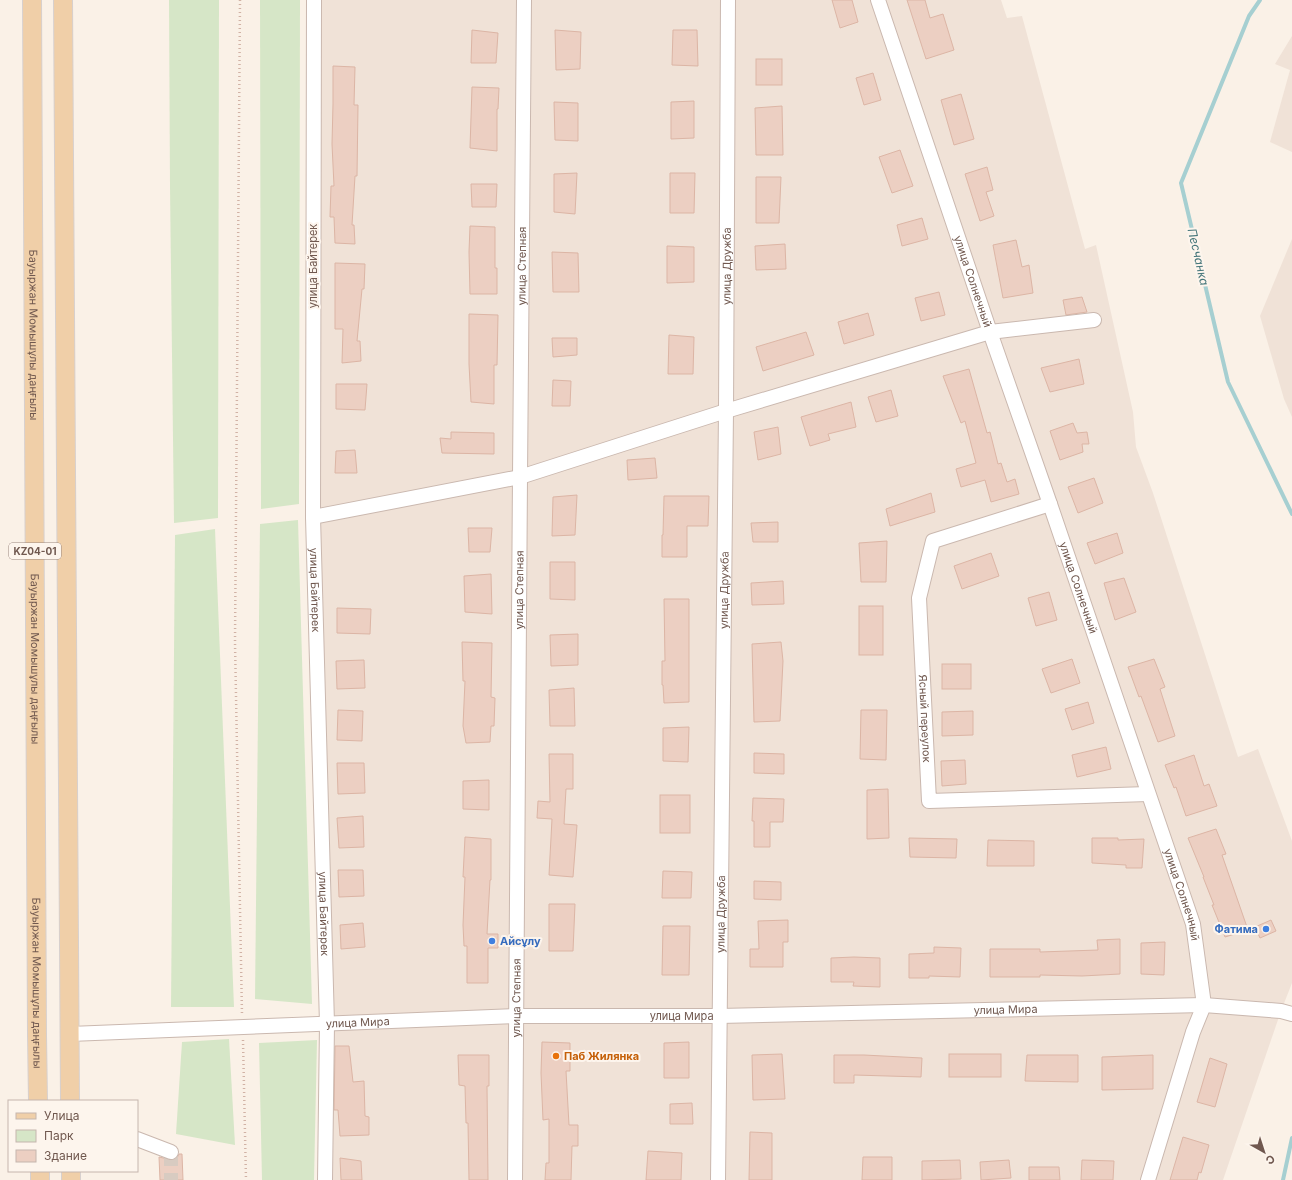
<svg xmlns="http://www.w3.org/2000/svg" width="1292" height="1180" font-family="Inter,sans-serif">
	<style>
		.residential { fill: #f0e2d7 }
		.green { fill: #d6e6c7 }
		.lines { fill: none; stroke-linecap: round; stroke-linejoin: round }
		.stream { stroke: #a6cfd1; stroke-width: 4 }
		.building { fill: #eccfc2; stroke: #dcb5a5 }
		.minor-tunnel { stroke: #d8cbc1; stroke-width: 14; stroke-dasharray: 14 7; stroke-linecap: butt }
		.minor-casing { stroke: #cab8af; stroke-width: 16 }
		.major-casing { stroke: #d7d0ce; stroke-width: 20 }
		.path { stroke: #d1b2a5; stroke-width: 2.5; stroke-dasharray: 1 3; stroke-linecap: butt }
		.minor { stroke: #fff; stroke-width: 14 }
		.major { stroke: #f0cfa8; stroke-width: 18 }
		.shop-dot { fill: #3f7fe0; stroke: #fdf5ed; stroke-width: 1.5 }
		.food-dot { fill: #e8710a; stroke: #fdf5ed; stroke-width: 1.5 }
		.labels { text-anchor: middle; stroke-width: 4; stroke-linejoin: round; paint-order: stroke }
		.shield { fill: #fdf5ed; stroke: #9a877e; stroke-width: 1 }
		.shield-label { font-size: 10px; font-weight: bold; fill: #70584f }
		.street-label { font-size: 11px; fill: #70584f; stroke: #fdf5ed }
		.shop-label { font-size: 11px; font-weight: bold; fill: #366cbe; stroke: #fdf5ed; text-anchor: end }
		.food-label { font-size: 11px; font-weight: bold; fill: #c56008; stroke: #fdf5ed; text-anchor: start }
		.water-label { font-size: 12px; font-style: italic; fill: #47777b; stroke: #fdf5ed }
	</style>
	<rect width="100%" height="100%" fill="#faf1e7"/>
	<!-- residential -->
	<g class="residential">
		<polygon points="314,0 1001,0 1007,18 1022,16 1085,249 1096,245 1133,412 1136,447 1153,493 1238,757 1258,749 1292,841 1292,983 1281,1011 1223,1180 325,1180 313,517"/>
		<polygon points="1292,36 1292,152 1270,142 1290,70 1275,64"/>
		<polygon points="1292,239 1292,417 1284,399 1260,316"/>
	</g>
	<!-- green -->
	<g class="green">
		<polygon points="169,0 219,0 218,518 174,523 170,187"/>
		<polygon points="260,0 300,0 299,504 261,509"/>
		<polygon points="298,520 312,1004 255,999 260,524"/>
		<polygon points="215,529 234,1007 171,1007 175,535"/>
		<polygon points="229,1039 235,1145 176,1134 182,1042"/>
		<polygon points="317,1040 314,1180 262,1180 259,1043"/>
	</g>
	<g class="lines">
		<!-- stream -->
		<g class="stream">
			<polyline points="1260,0 1249,16 1181,183 1228,382 1292,514"/>
			<polyline points="1283,1180 1292,1138"/>
		</g>
	</g>
	<!-- building -->
	<g class="building">
		<polygon points="832,0 852,0 858,22 840,28"/>
		<polygon points="907,0 925,0 930,18 943,14 954,50 926,59"/>
		<polygon points="472,30 498,33 496,63 471,63"/>
		<polygon points="555,30 581,32 580,69 556,70"/>
		<polygon points="673,30 697,30 698,66 672,65"/>
		<rect x="756" y="59" width="26" height="26"/>
		<polygon points="333,66 355,67 354,105 358,105 357,176 355,176 352,225 354,225 355,244 335,243 334,217 330,217 331,186 334,186 332,144 333,104"/>
		<polygon points="873,73 881,100 864,105 856,78"/>
		<polygon points="472,87 499,88 498,109 497,109 497,151 470,148"/>
		<polygon points="961,94 974,139 954,145 941,100"/>
		<polygon points="694,101 694,138 671,139 671,102"/>
		<polygon points="554,102 578,103 578,141 555,140"/>
		<polygon points="782,106 783,155 756,155 755,108"/>
		<polygon points="900,150 913,186 892,193 879,157"/>
		<polygon points="987,167 993,190 986,192 994,216 980,221 965,174"/>
		<polygon points="577,173 575,214 554,212 554,174"/>
		<polygon points="670,173 695,173 694,213 670,213"/>
		<polygon points="756,177 781,177 779,223 756,223"/>
		<polygon points="471,184 497,184 496,207 472,207"/>
		<polygon points="922,218 928,239 902,246 897,225"/>
		<polygon points="470,226 495,227 495,268 497,268 497,294 470,294 469,252"/>
		<polygon points="1016,240 1022,267 1029,265 1033,293 1003,298 993,245"/>
		<polygon points="785,244 786,269 756,270 755,246"/>
		<polygon points="667,246 694,247 694,282 667,283"/>
		<polygon points="552,252 578,253 579,292 553,292"/>
		<polygon points="335,263 365,264 364,289 362,289 357,341 360,341 361,361 342,363 343,329 335,329"/>
		<polygon points="939,292 945,315 921,321 915,298"/>
		<polygon points="1082,297 1087,312 1066,315 1063,300"/>
		<polygon points="868,313 874,335 844,344 838,322"/>
		<polygon points="469,314 498,315 497,365 494,365 494,404 471,402 469,364"/>
		<polygon points="806,332 814,355 763,371 756,347"/>
		<polygon points="669,335 694,337 693,374 668,374"/>
		<polygon points="552,338 577,338 577,355 553,357"/>
		<polygon points="1079,359 1084,384 1050,392 1041,368"/>
		<polygon points="969,369 987,433 990,432 998,464 1001,463 1007,482 1015,479 1019,494 991,502 985,480 961,487 956,469 976,463 965,421 961,423 943,376"/>
		<polygon points="553,380 571,381 570,406 552,406"/>
		<polygon points="336,384 367,384 365,410 336,409"/>
		<polygon points="891,390 898,416 876,422 868,397"/>
		<polygon points="851,402 856,427 828,434 830,440 810,446 801,417"/>
		<polygon points="1073,423 1077,433 1087,432 1089,444 1082,444 1083,452 1060,460 1050,431"/>
		<polygon points="778,427 781,454 758,460 754,432"/>
		<polygon points="451,432 494,433 494,454 442,453 440,438 451,439"/>
		<polygon points="355,450 357,473 335,473 336,451"/>
		<polygon points="655,458 657,478 628,480 627,460"/>
		<polygon points="1094,478 1103,503 1078,513 1068,487"/>
		<polygon points="931,493 935,512 890,526 886,509"/>
		<polygon points="577,495 575,535 552,536 553,497"/>
		<polygon points="664,496 709,496 708,526 687,526 687,557 662,557 662,535 663,535"/>
		<polygon points="778,522 778,542 753,542 751,523"/>
		<polygon points="468,528 492,528 490,552 469,552"/>
		<polygon points="1117,533 1123,553 1095,564 1087,543"/>
		<polygon points="887,541 886,582 861,582 859,543"/>
		<polygon points="991,553 999,576 962,589 954,566"/>
		<polygon points="550,562 575,562 575,600 550,599"/>
		<polygon points="491,574 492,614 465,612 464,576"/>
		<polygon points="1124,578 1136,612 1115,620 1104,583"/>
		<polygon points="783,581 784,604 752,605 751,583"/>
		<polygon points="1049,592 1057,620 1036,626 1028,598"/>
		<polygon points="664,599 689,599 689,702 664,703 663,685 662,685 662,661 665,661"/>
		<rect x="859" y="606" width="24" height="49"/>
		<polygon points="337,608 371,609 370,634 337,633"/>
		<polygon points="578,634 578,665 551,666 550,635"/>
		<polygon points="462,642 492,643 491,697 495,698 494,726 491,726 490,742 466,743 463,726 465,681 463,681"/>
		<polygon points="781,642 783,661 780,721 754,722 752,644"/>
		<polygon points="1072,659 1080,683 1051,693 1042,669"/>
		<polygon points="1154,659 1165,687 1160,689 1175,736 1158,742 1141,696 1139,697 1128,667"/>
		<polygon points="364,660 365,688 337,689 336,661"/>
		<rect x="942" y="664" width="29" height="25"/>
		<polygon points="574,688 575,726 550,726 549,690"/>
		<polygon points="1088,702 1094,723 1072,730 1065,709"/>
		<polygon points="338,710 363,711 362,741 337,740"/>
		<polygon points="861,710 887,710 886,760 860,759"/>
		<polygon points="973,711 973,735 942,736 942,712"/>
		<polygon points="689,727 688,762 663,761 663,728"/>
		<polygon points="1106,747 1111,769 1077,777 1072,755"/>
		<polygon points="754,753 784,754 784,774 754,773"/>
		<polygon points="549,754 573,754 573,789 566,789 564,824 577,825 573,877 549,875 552,819 537,818 538,801 550,802"/>
		<polygon points="1194,755 1204,786 1209,784 1217,806 1186,816 1176,787 1174,788 1165,765"/>
		<polygon points="965,760 966,784 942,786 941,761"/>
		<polygon points="337,763 364,763 365,793 338,794"/>
		<polygon points="489,780 489,810 463,809 463,781"/>
		<polygon points="888,789 889,838 867,839 867,790"/>
		<rect x="660" y="795" width="30" height="38"/>
		<polygon points="753,798 784,799 783,822 770,822 770,847 754,847 754,821 752,821"/>
		<polygon points="363,816 364,847 339,848 337,818"/>
		<polygon points="1216,829 1226,854 1222,855 1248,930 1225,937 1212,905 1214,905 1203,877 1204,877 1188,838"/>
		<polygon points="465,837 491,839 491,880 490,880 487,934 498,934 498,948 488,948 488,983 467,983 467,946 464,946 463,925 465,877 463,877"/>
		<polygon points="909,838 957,839 956,858 910,857"/>
		<polygon points="1092,838 1118,838 1118,840 1144,839 1142,868 1126,868 1126,865 1092,863"/>
		<polygon points="988,840 1034,841 1034,866 987,866"/>
		<polygon points="338,870 363,870 364,896 339,897"/>
		<polygon points="663,871 692,872 691,898 662,898"/>
		<polygon points="754,881 781,882 781,900 754,899"/>
		<polygon points="549,904 575,904 573,951 549,951"/>
		<polygon points="788,920 788,942 783,942 783,967 750,967 750,949 759,949 758,921"/>
		<polygon points="1271,920 1276,931 1260,938 1255,927"/>
		<polygon points="363,923 365,947 341,949 340,925"/>
		<polygon points="663,926 690,926 689,975 662,975"/>
		<polygon points="1120,939 1120,974 1082,976 1040,975 1040,977 990,977 990,949 1040,949 1040,952 1098,950 1097,940"/>
		<polygon points="1165,942 1164,975 1141,974 1141,943"/>
		<polygon points="934,947 961,948 960,977 929,976 929,978 909,978 909,954 934,953"/>
		<polygon points="854,957 880,958 880,987 853,986 854,982 831,982 831,958"/>
		<polygon points="542,1042 570,1043 570,1071 566,1071 569,1125 578,1125 578,1146 572,1146 571,1180 545,1180 546,1163 549,1163 549,1119 543,1120 541,1073"/>
		<polygon points="689,1042 689,1078 664,1078 664,1043"/>
		<polygon points="335,1046 349,1046 353,1082 364,1081 365,1116 369,1117 369,1135 340,1136 338,1110 334,1110"/>
		<polygon points="782,1054 785,1099 753,1100 752,1055"/>
		<rect x="949" y="1054" width="52" height="23"/>
		<polygon points="458,1055 489,1055 489,1086 487,1086 488,1180 469,1180 468,1123 466,1123 465,1086 459,1085"/>
		<polygon points="834,1055 864,1055 922,1058 921,1077 854,1075 854,1083 834,1083"/>
		<polygon points="1027,1055 1078,1055 1078,1082 1025,1081"/>
		<polygon points="1153,1055 1153,1089 1102,1090 1102,1057"/>
		<polygon points="1210,1058 1227,1064 1215,1107 1197,1102"/>
		<polygon points="692,1103 693,1124 670,1124 670,1104"/>
		<polygon points="750,1132 772,1133 772,1180 749,1180"/>
		<polygon points="1183,1137 1209,1145 1201,1173 1199,1172 1197,1180 1170,1180"/>
		<polygon points="648,1151 682,1153 681,1180 646,1180"/>
		<polygon points="179,1154 182,1154 183,1180 160,1180 159,1157 172,1160 177,1158"/>
		<polygon points="863,1157 892,1157 892,1180 862,1180"/>
		<polygon points="340,1158 361,1161 362,1180 341,1180"/>
		<polygon points="960,1160 961,1179 922,1180 922,1161"/>
		<polygon points="1009,1160 1011,1178 981,1180 980,1162"/>
		<polygon points="1082,1160 1114,1161 1113,1180 1081,1180"/>
		<polygon points="1029,1167 1059,1167 1060,1180 1029,1180"/>
	</g>
	<g class="lines">
		<!-- minor-tunnel -->
		<polyline class="minor-tunnel" points="171,1152 171,1180"/>
		<defs>
			<g id="minor">
				<path id="s1" d="M314,0L313,517L327,1024L325,1180"/>
				<path id="s2" d="M878,0L990,332L1050,504L1193,924L1204,1005L1193,1032L1148,1180"/>
				<path id="s3" d="M1050,504L933,541L919,598L929,801L1148,794"/>
				<polyline points="313,517 520,477 726,411 990,332 1094,320"/>
				<path id="s4" d="M70,1034L517,1016H719L1204,1005L1281,1011L1292,1014"/>
				<polyline points="137,1139 171,1152"/>
				<path id="s5" d="M515,1180L520,477L524,0"/>
				<path id="s6" d="M718,1180L726,411L728,0"/>
			</g>
			<g id="major">
				<path id="s7" d="M32,0L37,1035L38,1101"/>
				<polyline points="63,0 70,1101"/>
				<polyline points="40,1171 40,1180"/>
				<polyline points="71,1171 71,1180"/>
			</g>
		</defs>
		<!-- minor casing -->
		<use href="#minor" class="minor-casing"/>
		<!-- major casing -->
		<use href="#major" class="major-casing"/>
		<!-- path -->
		<g class="path">
			<polyline points="240,0 235,642 242,1015"/>
			<polyline points="243,1040 246,1180"/>
		</g>
		<!-- minor -->
		<use href="#minor" class="minor"/>
		<!-- major -->
		<use href="#major" class="major"/>
	</g>
	<!-- markers -->
	<g class="shop-dot">
		<circle cx="1266" cy="929" r="4"/>
		<circle cx="492" cy="941" r="4"/>
	</g>
	<circle class="food-dot" cx="556" cy="1056" r="4"/>
	<g class="labels">
		<!-- shield labels -->
		<rect class="shield" x="9" y="543" width="52" height="16" rx="3"/>
		<g class="shield-label">
			<text x="35" y="555">KZ04-01</text>
		</g>
		<!-- street labels -->
		<g class="street-label">
			<text transform="translate(313 266) rotate(-90)" y="4">улица Байтерек</text>
			<text dy="4" stroke="none"><textPath href="#s5" startOffset="914">улица Степная</textPath></text>
			<text dy="4" stroke="none"><textPath href="#s6" startOffset="914">улица Дружба</textPath></text>
			<text dy="4" stroke="none"><textPath href="#s2" startOffset="297">улица Солнечный</textPath></text>
			<text dy="4" stroke="none"><textPath href="#s7" startOffset="335">Бауыржан Момышұлы даңғылы</textPath></text>
			<text dy="4" stroke="none"><textPath href="#s2" startOffset="621">улица Солнечный</textPath></text>
			<text dy="4" stroke="none"><textPath href="#s1" startOffset="590">улица Байтерек</textPath></text>
			<text dy="4" stroke="none"><textPath href="#s5" startOffset="590">улица Степная</textPath></text>
			<text dy="4" stroke="none"><textPath href="#s6" startOffset="590">улица Дружба</textPath></text>
			<text dy="4" stroke="none"><textPath href="#s7" startOffset="659">Бауыржан Момышұлы даңғылы</textPath></text>
			<text dy="4" stroke="none"><textPath href="#s3" startOffset="302">Ясный переулок</textPath></text>
			<text dy="4" stroke="none"><textPath href="#s2" startOffset="945">улица Солнечный</textPath></text>
			<text dy="4" stroke="none"><textPath href="#s1" startOffset="914">улица Байтерек</textPath></text>
			<text dy="4" stroke="none"><textPath href="#s6" startOffset="266">улица Дружба</textPath></text>
			<text dy="4" stroke="none"><textPath href="#s7" startOffset="983">Бауыржан Момышұлы даңғылы</textPath></text>
			<text dy="4" stroke="none"><textPath href="#s5" startOffset="182">улица Степная</textPath></text>
			<text dy="4" stroke="none"><textPath href="#s4" startOffset="936">улица Мира</textPath></text>
			<text dy="4" stroke="none"><textPath href="#s4" startOffset="612">улица Мира</textPath></text>
			<text dy="4" stroke="none"><textPath href="#s4" startOffset="288">улица Мира</textPath></text>
		</g>
		<!-- shop labels -->
		<g class="shop-label">
			<text x="1258" y="933">Фатима</text>
			<text x="500" y="945" text-anchor="start">Айсұлу</text>
		</g>
		<!-- food labels -->
		<g class="food-label">
			<text x="564" y="1060">Паб Жилянка</text>
		</g>
		<!-- water labels -->
		<g class="water-label">
			<text transform="translate(1198 257) rotate(77)" y="4">Песчанка</text>
		</g>
	</g>
	<!-- legend -->
	<rect x="8" y="1100" width="130" height="72" fill="#fdf5ed" stroke="#c5b6ae"/>
	<rect x="16" y="1113" width="20" height="6" fill="#f0cfa8" stroke="#c5b6ae"/>
	<text x="44" y="1120" font-size="12" fill="#70584f">Улица</text>
	<rect x="16" y="1130" width="20" height="12" fill="#d6e6c7" stroke="#c5b6ae"/>
	<text x="44" y="1140" font-size="12" fill="#70584f">Парк</text>
	<rect x="16" y="1150" width="20" height="12" fill="#eccfc2" stroke="#c5b6ae"/>
	<text x="44" y="1160" font-size="12" fill="#70584f">Здание</text>
	<!-- north arrow -->
	<g transform="translate(1264 1152) rotate(141)" stroke="#fdf5ed" stroke-width="3" paint-order="stroke">
	<path d="M0-3L7 15L0 10L-7 15Z" fill="#70584f"/>
	<text y="-6" font-size="11" font-weight="bold" text-anchor="middle" fill="#70584f">С</text>
	</g>
</svg>
